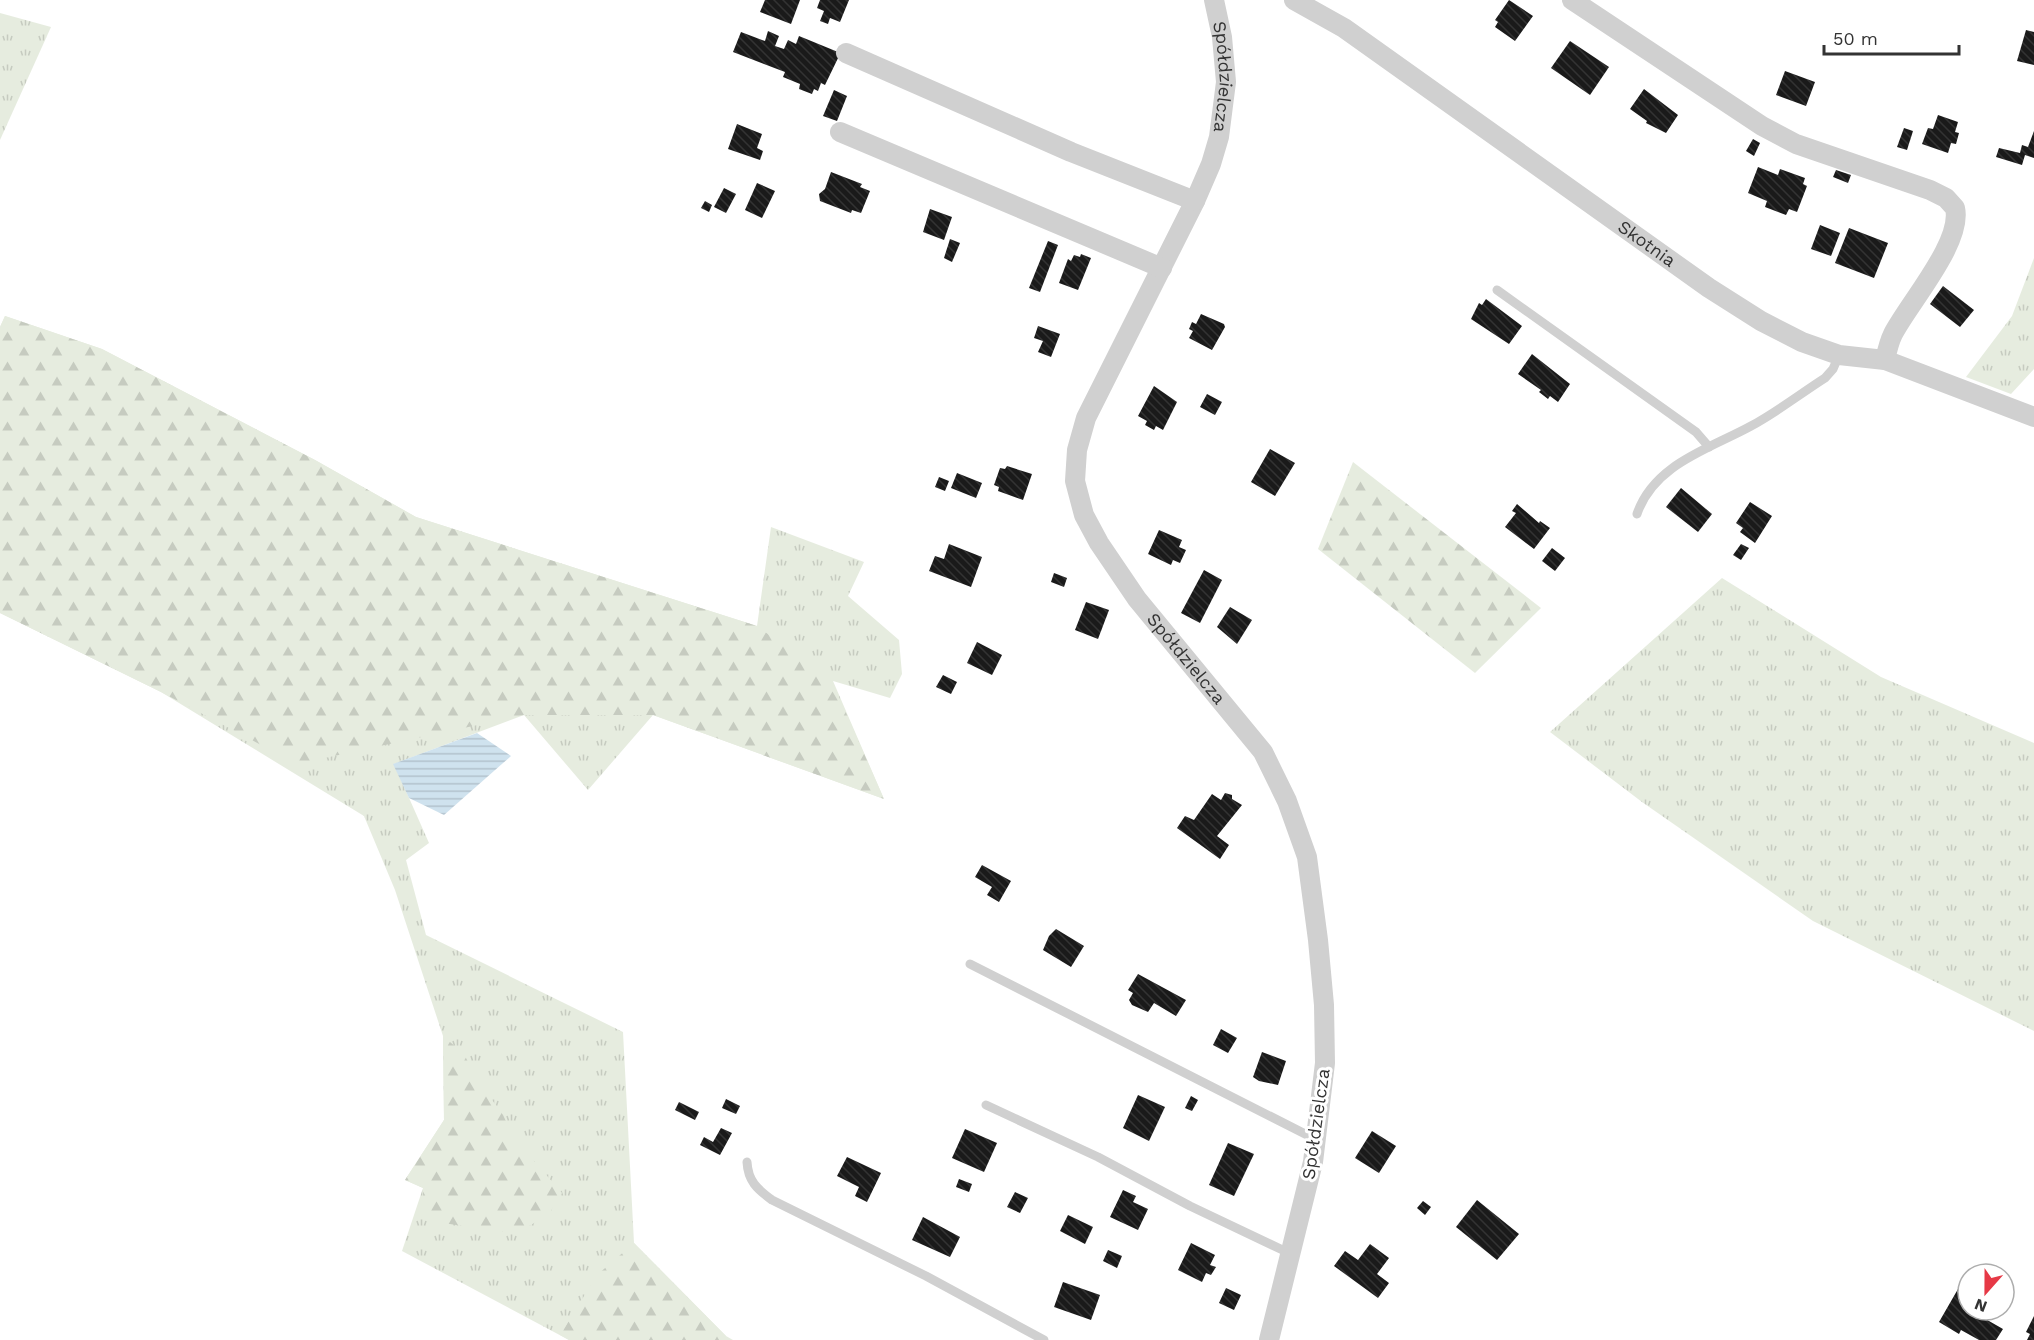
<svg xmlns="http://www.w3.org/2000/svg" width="2034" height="1340" font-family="'Work Sans',sans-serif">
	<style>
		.grass { fill: url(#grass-tufts) }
		.forest { fill: url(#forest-firs) }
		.water { fill: url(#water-rules) }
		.building { fill: url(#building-back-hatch) }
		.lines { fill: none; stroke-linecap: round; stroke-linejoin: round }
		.lane { stroke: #d0d0d0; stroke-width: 9 }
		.street { stroke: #d0d0d0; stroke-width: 20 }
		.labels { text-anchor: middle; stroke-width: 6; stroke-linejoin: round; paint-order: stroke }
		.street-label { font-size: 18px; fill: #333; stroke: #fff }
	</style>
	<defs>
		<pattern id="grass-tufts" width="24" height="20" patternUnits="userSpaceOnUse" patternTransform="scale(1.5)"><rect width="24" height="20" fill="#e6ecdf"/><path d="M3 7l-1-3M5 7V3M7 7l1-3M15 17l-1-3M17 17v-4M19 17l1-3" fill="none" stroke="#c6cbc0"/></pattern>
		<pattern id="forest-firs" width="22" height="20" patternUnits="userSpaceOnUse" patternTransform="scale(1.5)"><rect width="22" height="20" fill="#e6ecdf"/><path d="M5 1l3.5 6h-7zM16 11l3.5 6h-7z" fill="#c6cbc0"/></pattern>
		<pattern id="water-rules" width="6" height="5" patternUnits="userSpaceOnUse" patternTransform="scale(1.5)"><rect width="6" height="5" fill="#cfe2ee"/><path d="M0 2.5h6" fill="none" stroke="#b2c2cd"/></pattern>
		<pattern id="building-back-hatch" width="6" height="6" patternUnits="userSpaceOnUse" patternTransform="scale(1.5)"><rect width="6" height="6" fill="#1a1a1a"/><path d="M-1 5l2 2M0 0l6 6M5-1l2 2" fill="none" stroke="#333"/></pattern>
	</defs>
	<rect width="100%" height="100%" fill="#fff"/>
	<!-- grass -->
	<g class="grass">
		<polygon points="0,13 51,27 0,140"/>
		<polygon points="2034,258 2034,369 2011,394 1966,377 2012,316"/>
		<polygon points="5,316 102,349 315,460 416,517 757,626 771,527 864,562 848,596 899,640 902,674 890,698 833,681 884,799 653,715 588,790 524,715 394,764 429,843 406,860 426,935 623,1032 634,1243 726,1336 733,1340 569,1340 402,1251 423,1188 405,1180 444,1120 443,1036 395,890 364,816 161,692 0,613 0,327"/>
		<polygon points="1722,578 1881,677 2034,743 2034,1031 1813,921 1642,802 1550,732"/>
	</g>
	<!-- forest -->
	<g class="forest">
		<polygon points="5,316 102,349 315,460 416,517 757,626 832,681 884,799 653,715 524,715 297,764 161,692 0,613 0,327"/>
		<polygon points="1353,462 1541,608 1475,673 1318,549"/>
		<polygon points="443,1036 464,1054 476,1078 503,1115 514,1138 562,1193 549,1214 516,1234 423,1220 423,1188 405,1180 444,1120"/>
		<polygon points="634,1243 726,1336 725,1340 569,1340 560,1335 597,1275"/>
	</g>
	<!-- water -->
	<polygon class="water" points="477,733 511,756 444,815 409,798 393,764"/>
	<!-- building -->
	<g class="building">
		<polygon points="765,0 800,0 791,24 760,12"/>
		<polygon points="820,0 849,0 840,22 830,18 828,24 820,21 824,11 817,8"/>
		<polygon points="1509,0 1533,16 1515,41 1495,27 1498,22 1495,20"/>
		<polygon points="2026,30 2034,32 2034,65 2017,61"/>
		<polygon points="768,31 779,36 775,46 784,49 788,40 796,44 799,36 838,52 840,54 825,85 821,83 818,91 814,89 812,94 799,89 800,84 783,77 785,72 733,52 741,32 765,41"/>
		<polygon points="1570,41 1609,67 1590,95 1551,68"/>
		<polygon points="1785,71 1815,82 1806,106 1776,95"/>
		<polygon points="1644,89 1678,115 1666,133 1646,123 1647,121 1630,109"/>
		<polygon points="834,90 847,96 837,121 823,116"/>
		<polygon points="1938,115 1958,122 1955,132 1959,133 1956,144 1951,143 1948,153 1922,144 1928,128 1933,129"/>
		<polygon points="737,124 762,134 757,148 763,151 760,160 728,149"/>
		<polygon points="1904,128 1913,131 1907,150 1897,147"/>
		<polygon points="2034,131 2034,158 2025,155 2022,165 1996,157 1999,148 2020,153 2022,145 2028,147"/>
		<polygon points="1753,139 1760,143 1754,156 1746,151"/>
		<polygon points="1758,167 1778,175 1780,169 1805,178 1803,184 1807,186 1797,212 1789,209 1786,215 1765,207 1767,201 1748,193"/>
		<polygon points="1836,170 1851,175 1848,183 1833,177"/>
		<polygon points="831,172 862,184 860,187 870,191 861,213 852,210 851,213 820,201 819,194 825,189"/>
		<polygon points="757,183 775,191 762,218 745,210"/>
		<polygon points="724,188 736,194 726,213 714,207"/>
		<polygon points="705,201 712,205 709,212 701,208"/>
		<polygon points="930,209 952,217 944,240 923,232"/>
		<polygon points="1820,225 1840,233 1831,256 1811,249"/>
		<polygon points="1849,228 1888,243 1874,278 1835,263"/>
		<polygon points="950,239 960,243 952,262 944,258"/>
		<polygon points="1048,241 1058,245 1040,292 1029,288"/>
		<polygon points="1081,254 1091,258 1078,290 1059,283 1068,259 1071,261 1074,255 1080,257"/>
		<polygon points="1943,286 1974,310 1960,327 1930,304"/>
		<polygon points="1486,299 1522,326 1509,344 1471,319 1479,303 1482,305"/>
		<polygon points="1201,314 1224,324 1225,327 1212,350 1189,338 1193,331 1189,329 1192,322 1196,324"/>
		<polygon points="1038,326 1060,334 1051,357 1038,352 1043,341 1034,338"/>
		<polygon points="1532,354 1570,384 1558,402 1550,396 1548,399 1539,392 1541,390 1518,374"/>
		<polygon points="1154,386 1177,402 1163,430 1156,426 1154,430 1145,425 1147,421 1138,416"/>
		<polygon points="1207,394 1222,402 1215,415 1200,407"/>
		<polygon points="1270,449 1295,463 1275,496 1251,482"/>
		<polygon points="1007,466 1032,474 1023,500 998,491 999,487 994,485 1000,468 1005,469"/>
		<polygon points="957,473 982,483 976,498 951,488"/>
		<polygon points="939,477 949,481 945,491 935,487"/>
		<polygon points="1681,488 1712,514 1698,532 1666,507"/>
		<polygon points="1750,502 1772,516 1755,543 1740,532 1743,528 1736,523"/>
		<polygon points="1517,504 1539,523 1540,521 1550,528 1534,549 1505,527 1516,513 1512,511"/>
		<polygon points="1159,530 1182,540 1179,547 1186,550 1180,563 1173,560 1171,565 1148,554"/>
		<polygon points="949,544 982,557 971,587 929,571 935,556 944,559"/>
		<polygon points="1741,544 1749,548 1741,560 1733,555"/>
		<polygon points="1552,548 1565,558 1555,571 1542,561"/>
		<polygon points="1204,570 1222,580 1200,623 1181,613"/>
		<polygon points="1054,573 1067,578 1064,587 1051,582"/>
		<polygon points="1086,602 1109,610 1098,639 1075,630"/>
		<polygon points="1230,607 1252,620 1237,644 1217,627"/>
		<polygon points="977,642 1002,655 992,675 967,663"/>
		<polygon points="943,675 957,682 951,694 936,687"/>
		<polygon points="1225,793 1232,795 1232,799 1242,805 1217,836 1229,845 1220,859 1177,828 1185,816 1194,820 1212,794 1221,800"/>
		<polygon points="982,865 1011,881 999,902 987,895 992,887 975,877"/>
		<polygon points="1056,929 1084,946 1071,967 1043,950 1049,936"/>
		<polygon points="1138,974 1186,1000 1176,1016 1154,1003 1148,1012 1132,1005 1129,1000 1133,993 1128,990"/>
		<polygon points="1221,1029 1237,1038 1228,1053 1213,1045"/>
		<polygon points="1262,1052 1286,1061 1278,1085 1259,1081 1253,1077"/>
		<polygon points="1138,1095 1165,1107 1149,1141 1123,1128"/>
		<polygon points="1191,1096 1198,1100 1192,1111 1185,1108"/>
		<polygon points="726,1099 740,1106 736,1114 722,1108"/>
		<polygon points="679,1102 699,1112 695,1120 675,1110"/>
		<polygon points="721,1128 732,1133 720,1155 700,1145 704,1137 713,1142"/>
		<polygon points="965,1129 997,1143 984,1172 952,1158"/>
		<polygon points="1372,1131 1396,1146 1379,1173 1355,1158"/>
		<polygon points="1228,1143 1254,1154 1234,1196 1209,1185"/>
		<polygon points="847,1157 881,1173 867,1202 855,1196 859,1187 837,1176"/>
		<polygon points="959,1179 972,1184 969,1192 956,1187"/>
		<polygon points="1123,1190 1136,1196 1133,1202 1148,1209 1138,1230 1110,1217"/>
		<polygon points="1015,1192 1028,1198 1020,1213 1007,1207"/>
		<polygon points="1477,1200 1519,1234 1497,1260 1456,1227"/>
		<polygon points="1423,1201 1431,1207 1425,1215 1417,1208"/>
		<polygon points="1068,1215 1093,1227 1085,1244 1060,1231"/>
		<polygon points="923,1217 960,1237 950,1257 912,1240"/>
		<polygon points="1191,1243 1215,1255 1210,1265 1216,1267 1211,1275 1206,1273 1202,1282 1178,1270"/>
		<polygon points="1370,1244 1389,1258 1377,1274 1389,1283 1378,1298 1334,1266 1345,1251 1358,1260"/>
		<polygon points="1108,1250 1122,1256 1117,1268 1103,1261"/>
		<polygon points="1063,1282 1100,1295 1091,1320 1054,1307"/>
		<polygon points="1226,1288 1241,1295 1234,1310 1219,1303"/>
		<polygon points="1958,1289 1968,1295 1968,1310 1986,1310 1982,1317 2003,1329 1996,1340 1979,1340 1961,1330 1959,1334 1939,1322"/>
		<polygon points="2034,1316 2034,1340 2027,1340 2030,1334 2026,1332"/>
	</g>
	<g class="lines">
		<!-- lane -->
		<g class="lane">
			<polyline points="1497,290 1696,432 1709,447"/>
			<path d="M1637,514C1654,464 1709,449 1751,426C1777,412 1800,394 1825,378L1833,369L1839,355"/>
			<polyline points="970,964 1317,1140"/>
			<polyline points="986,1105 1098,1157 1190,1206 1291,1254"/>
			<path d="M747,1162C748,1181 757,1189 772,1200L926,1276L1044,1340"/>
		</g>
		<!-- street -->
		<g class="street">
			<path id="s1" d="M1214,0L1222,37L1226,82L1219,137L1211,164L1195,201L1086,418L1077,450L1075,481L1084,515L1099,543L1137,599L1263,752L1287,801L1307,857L1318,940L1324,1005L1325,1063L1313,1162L1269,1340"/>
			<path id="s2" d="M1294,0L1344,28L1709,288L1761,321L1802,342L1839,355L1885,360L2034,417"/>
			<path d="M1572,0L1762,126L1796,144L1930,190L1946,198L1955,208C1963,242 1909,303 1893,334C1889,342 1887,351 1885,360"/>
			<polyline points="846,53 1071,152 1195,201"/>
			<polyline points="840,132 1162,268"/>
		</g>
	</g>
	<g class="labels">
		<!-- street labels -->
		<g class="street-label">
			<text dy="6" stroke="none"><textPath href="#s1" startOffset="78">Spółdzielcza</textPath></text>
			<text dy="6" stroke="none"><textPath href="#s2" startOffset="429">Skotnia</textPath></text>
			<text dy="6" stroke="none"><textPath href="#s1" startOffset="726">Spółdzielcza</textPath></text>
			<text transform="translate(1316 1124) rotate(-82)" y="6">Spółdzielcza</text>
		</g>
	</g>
	<!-- north arrow -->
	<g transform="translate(1986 1292) rotate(201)"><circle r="28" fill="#ffffff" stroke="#adadad" stroke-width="1.5"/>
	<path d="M0-4.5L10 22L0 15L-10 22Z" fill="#e63946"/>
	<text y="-9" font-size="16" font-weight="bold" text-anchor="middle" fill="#333333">N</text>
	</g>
	<!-- scale -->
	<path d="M1824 45v9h135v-9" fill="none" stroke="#333333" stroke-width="3"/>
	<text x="1833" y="45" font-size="18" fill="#333333" stroke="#ffffff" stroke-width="4.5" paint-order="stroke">50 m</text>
</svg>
